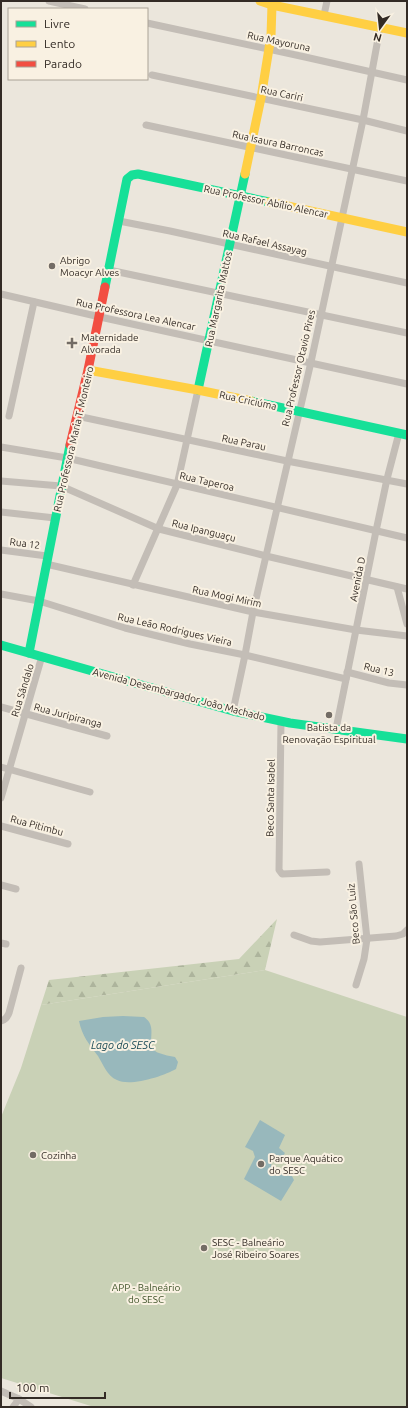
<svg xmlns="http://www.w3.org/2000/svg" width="408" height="1408" font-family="Ubuntu,sans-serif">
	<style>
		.forest { fill: url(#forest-firs) }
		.green { fill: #c9d1b6 }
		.water { fill: #98b8bc }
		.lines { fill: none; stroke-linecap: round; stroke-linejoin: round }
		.street { stroke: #c3bdb6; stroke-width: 7 }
		.fast { stroke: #16e098; stroke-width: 9 }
		.slow { stroke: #ffcf43; stroke-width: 9 }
		.jam { stroke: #f24e42; stroke-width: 9 }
		.poi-dot { fill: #736c65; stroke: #f9f1e2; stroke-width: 1.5 }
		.labels { text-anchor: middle; stroke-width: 4; stroke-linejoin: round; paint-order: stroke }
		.street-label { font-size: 10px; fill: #332b25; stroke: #f9f1e2 }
		.poi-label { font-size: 10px; fill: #332b25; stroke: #f9f1e2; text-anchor: start }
		.park-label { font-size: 10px; fill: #3e5228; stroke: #f9f1e2 }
		.water-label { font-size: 11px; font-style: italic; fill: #1a4a55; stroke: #f9f1e2 }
	</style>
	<defs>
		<pattern id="forest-firs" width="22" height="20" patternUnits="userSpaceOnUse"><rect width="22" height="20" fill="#c9d1b6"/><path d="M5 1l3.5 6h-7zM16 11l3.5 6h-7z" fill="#adb49c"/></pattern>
	</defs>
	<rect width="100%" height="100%" fill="#ebe6dc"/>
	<!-- forest -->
	<polygon class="forest" points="277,919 265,970 41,1005 49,980 239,959"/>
	<!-- green -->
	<polygon class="green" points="265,970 407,1017 407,1407 94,1407 1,1378 1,1117 21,1068 41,1005"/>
	<!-- water -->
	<g class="water">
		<path d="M123,1016L144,1017C148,1020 150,1022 151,1027C153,1036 147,1049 159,1053C164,1055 170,1056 175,1057L178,1062L176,1069C164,1076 130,1087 117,1080C107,1076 103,1064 98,1056C89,1044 82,1036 79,1021L103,1017Z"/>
		<polygon points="260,1120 285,1135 279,1148 285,1153 281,1159 272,1160 271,1167 273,1173 280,1173 285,1168 289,1170 294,1180 281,1201 244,1179 255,1157 253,1151 245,1147"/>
	</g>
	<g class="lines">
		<!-- street -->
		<g class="street">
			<polyline points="49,1 85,9"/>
			<polyline points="324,15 327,1"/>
			<polyline points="147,23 305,57 407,80"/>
			<polyline points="152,75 363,120 407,131"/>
			<polyline points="146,125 407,181"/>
			<polyline points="119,221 170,231 407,283"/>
			<polyline points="109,270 407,333"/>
			<polyline points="1,294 100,317 407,384"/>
			<polyline points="9,416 34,302"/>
			<polyline points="77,416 287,461 407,484"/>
			<polyline points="1,447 67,458 407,538"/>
			<polyline points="1,481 61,486 159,529 266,556 407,589"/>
			<polyline points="1,512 55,518"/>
			<polyline points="1,550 47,556"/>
			<polyline points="46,564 253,612 356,630 407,636"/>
			<polyline points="133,585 177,485 198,390"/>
			<polyline points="397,587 407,624"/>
			<polyline points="1,594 39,601 125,628 190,644 245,655 346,679"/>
			<polyline points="347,672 389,683 407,685"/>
			<polyline points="1,707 107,736"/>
			<polyline points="233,711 245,655 253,612 311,362 363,120 380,28"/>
			<polyline points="281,721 279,870 282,874 327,872"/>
			<polyline points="336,729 376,531 387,479 399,433"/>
			<polyline points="1,767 90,792"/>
			<polyline points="1,798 42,656"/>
			<polyline points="1,826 68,844"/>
			<polyline points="1,885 16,889"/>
			<polyline points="294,935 311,941 320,942 396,936 403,934 407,930"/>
			<polyline points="1,943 6,944"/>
			<polyline points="356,985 364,959 367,939 359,864"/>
			<path d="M1,1021C6,1020 7,1017 9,1013L21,968"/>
			<polyline points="1,1391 19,1399 31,1407"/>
			<polyline points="13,1407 19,1399"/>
		</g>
		<!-- fast -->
		<g class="fast">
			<polyline points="105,287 127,179 132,175 138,174 269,202"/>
			<polyline points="198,390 245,174"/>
			<polyline points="251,401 407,435"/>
			<polyline points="1,645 233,711 290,723 407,739"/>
			<polyline points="29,653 70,445"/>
		</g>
		<!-- slow -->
		<g class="slow">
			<polyline points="260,1 272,5 407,33"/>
			<polyline points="245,174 261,98 271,36 272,5"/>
			<polyline points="269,202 407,232"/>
			<polyline points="88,370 198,390 251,401"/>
		</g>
		<!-- jam -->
		<polyline class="jam" points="70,445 88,370 105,287"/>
	</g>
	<!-- markers -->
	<g class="poi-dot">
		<circle cx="52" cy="266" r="4"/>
		<path d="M70 337h4v4h4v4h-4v4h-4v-4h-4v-4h4z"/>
		<circle cx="329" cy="715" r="4"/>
		<circle cx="33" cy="1155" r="4"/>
		<circle cx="261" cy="1164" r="4"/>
		<circle cx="204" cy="1248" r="4"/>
	</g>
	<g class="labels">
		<!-- street labels -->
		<g class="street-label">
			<text transform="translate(279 41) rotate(12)" y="4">Rua Mayoruna</text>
			<text transform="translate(282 93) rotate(12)" y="4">Rua Cariri</text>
			<text transform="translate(278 143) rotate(12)" y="4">Rua Isaura Barroncas</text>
			<text transform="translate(266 201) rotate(12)" y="4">Rua Professor Abílio Alencar</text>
			<text transform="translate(265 242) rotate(13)" y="4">Rua Rafael Assayag</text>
			<text transform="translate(218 299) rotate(-78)" y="4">Rua Margarita Mattos</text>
			<text transform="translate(136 314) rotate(12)" y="4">Rua Professora Lea Alencar</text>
			<text transform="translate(298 368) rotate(-77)" y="4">Rua Professor Otavio Pires</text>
			<text transform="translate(248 400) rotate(12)" y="4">Rua Criciúma</text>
			<text transform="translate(73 439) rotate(-77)" y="4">Rua Professora Maria T. Monteiro</text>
			<text transform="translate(244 442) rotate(12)" y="4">Rua Parau</text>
			<text transform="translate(207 481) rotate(13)" y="4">Rua Taperoa</text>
			<text transform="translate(204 530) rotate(14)" y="4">Rua Ipanguaçu</text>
			<text transform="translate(25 543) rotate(7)" y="4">Rua 12</text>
			<text transform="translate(357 579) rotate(-79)" y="4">Avenida D</text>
			<text transform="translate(227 596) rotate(12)" y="4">Rua Mogi Mirim</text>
			<text transform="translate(175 629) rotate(13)" y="4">Rua Leão Rodrigues Vieira</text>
			<text transform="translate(379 669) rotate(14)" y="4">Rua 13</text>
			<text transform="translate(22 690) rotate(-73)" y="4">Rua Sândalo</text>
			<text transform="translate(179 694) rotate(15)" y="4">Avenida Desembargador João Machado</text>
			<text transform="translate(68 715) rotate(15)" y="4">Rua Juripiranga</text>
			<text transform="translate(270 798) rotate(-89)" y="4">Beco Santa Isabel</text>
			<text transform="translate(37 825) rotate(15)" y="4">Rua Pitimbu</text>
			<text transform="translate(353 914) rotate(-95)" y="4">Beco São Luiz</text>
		</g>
		<!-- poi labels -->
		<g class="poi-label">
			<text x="60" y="264">Abrigo<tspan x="60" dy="12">Moacyr Alves</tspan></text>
			<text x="81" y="341">Maternidade<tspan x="81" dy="12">Alvorada</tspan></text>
			<text x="329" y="731" text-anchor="middle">Batista da<tspan x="329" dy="12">Renovação Espiritual</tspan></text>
			<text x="41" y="1159">Cozinha</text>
			<text x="269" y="1162">Parque Aquático<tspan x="269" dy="12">do SESC</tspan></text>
			<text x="212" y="1246">SESC - Balneário<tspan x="212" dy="12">José Ribeiro Soares</tspan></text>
		</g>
		<!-- park labels -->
		<g class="park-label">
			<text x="146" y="1291">APP - Balneário<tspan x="146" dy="12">do SESC</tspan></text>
		</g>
		<!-- water labels -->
		<g class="water-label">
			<text x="123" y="1049">Lago do SESC</text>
		</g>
	</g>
	<!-- border -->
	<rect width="408" height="1408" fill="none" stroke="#332b25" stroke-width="4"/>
	<!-- legend -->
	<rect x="8" y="8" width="140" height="72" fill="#f9f1e2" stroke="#aaa296"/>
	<rect x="16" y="21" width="20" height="6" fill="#16e098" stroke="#aaa296"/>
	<text x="44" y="28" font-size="12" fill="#332b25">Livre</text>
	<rect x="16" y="41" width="20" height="6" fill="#ffcf43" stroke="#aaa296"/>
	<text x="44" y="48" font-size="12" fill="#332b25">Lento</text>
	<rect x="16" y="61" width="20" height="6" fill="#f24e42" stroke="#aaa296"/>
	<text x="44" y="68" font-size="12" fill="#332b25">Parado</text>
	<!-- north arrow -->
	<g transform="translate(380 28) rotate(195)" stroke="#f9f1e2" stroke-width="3" paint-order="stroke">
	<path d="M0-3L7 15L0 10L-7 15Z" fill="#332b25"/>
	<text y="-6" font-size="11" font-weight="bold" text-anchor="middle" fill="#332b25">N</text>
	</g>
	<!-- scale -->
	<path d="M10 1392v6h95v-6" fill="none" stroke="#332b25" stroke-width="2"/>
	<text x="16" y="1392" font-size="12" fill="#332b25" stroke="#f9f1e2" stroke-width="3" paint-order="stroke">100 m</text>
</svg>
